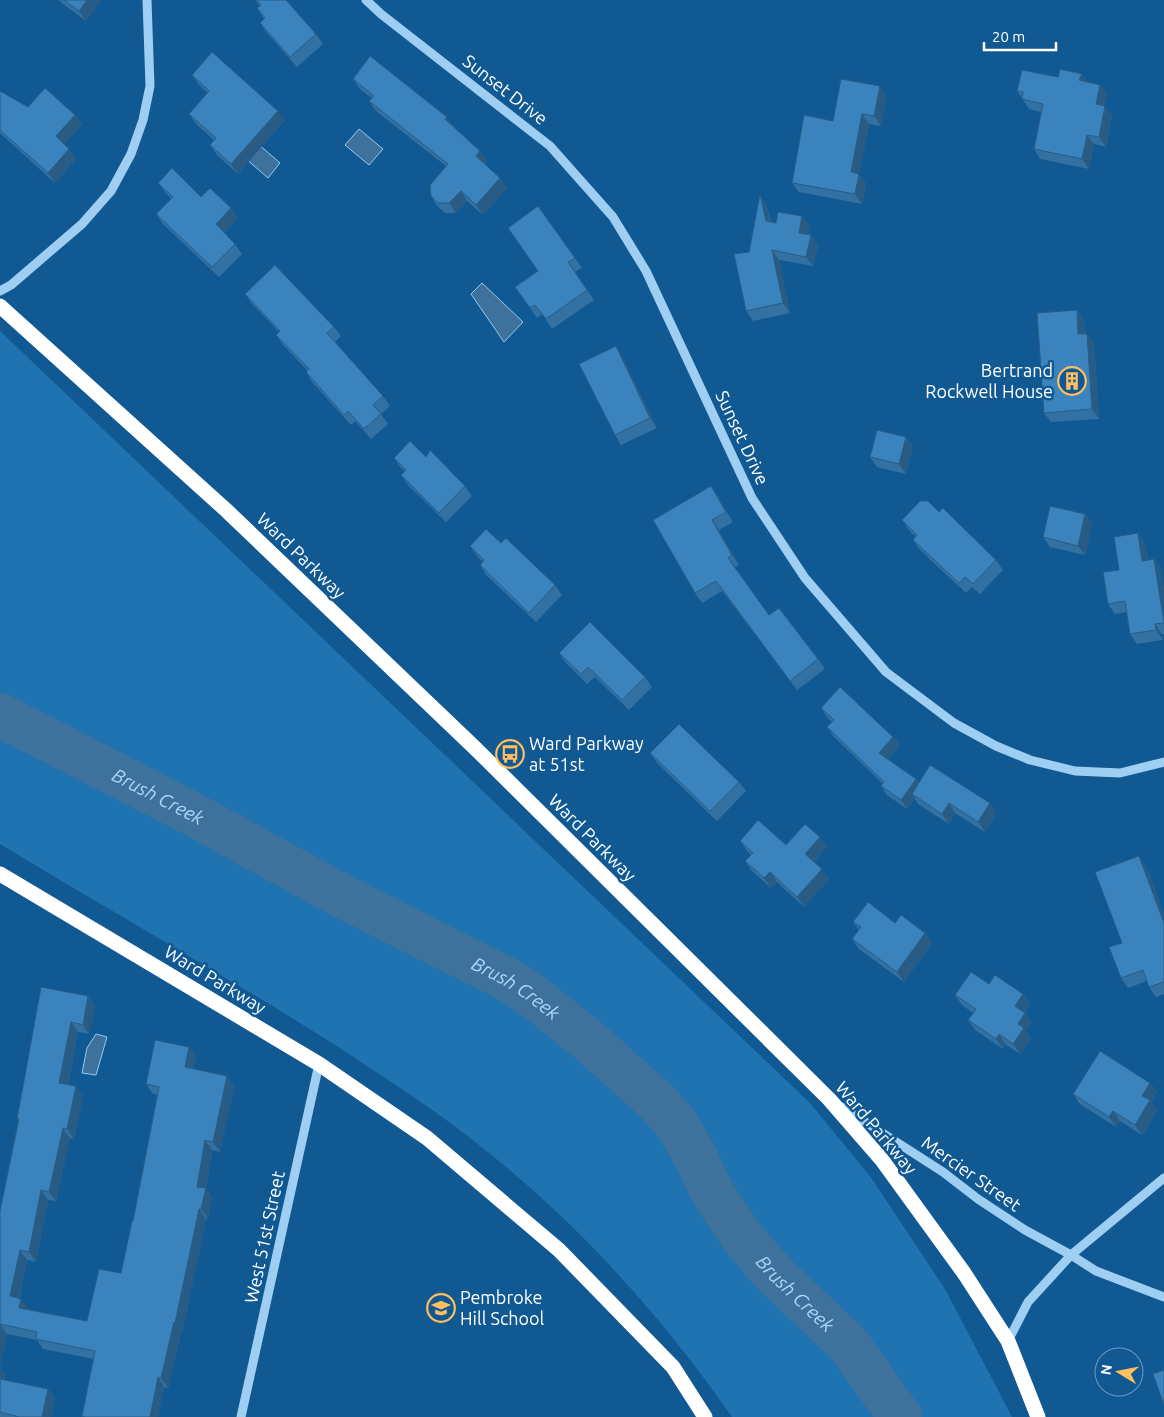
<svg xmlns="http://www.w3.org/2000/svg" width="1164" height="1417" font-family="Ubuntu,sans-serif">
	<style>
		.green { fill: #2073b1 }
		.water { fill: #3e719b; stroke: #90ccf6 }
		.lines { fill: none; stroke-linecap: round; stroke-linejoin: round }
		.river { stroke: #3e719b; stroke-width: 44 }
		.minor { stroke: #9ecff3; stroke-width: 9 }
		.highway { stroke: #fff; stroke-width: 15 }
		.wall { fill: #3271a2 }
		.shaded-wall { fill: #295c84 }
		.building { fill: #3a83bc; stroke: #295c84 }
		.labels { text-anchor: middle; stroke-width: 5; stroke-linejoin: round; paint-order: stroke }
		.street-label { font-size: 18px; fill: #fff; stroke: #115993 }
		.poi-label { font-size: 18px; fill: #fff; stroke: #115993; text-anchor: start }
		.water-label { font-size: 19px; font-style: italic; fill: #abd8fa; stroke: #115993 }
	</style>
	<rect width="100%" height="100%" fill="#115993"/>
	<!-- green -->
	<path class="green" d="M0,331L810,1103L870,1176L945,1289L1012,1417H732C655,1306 562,1206 453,1125C414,1096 373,1070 332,1043C223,974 110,911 0,844Z"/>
	<!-- water -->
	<g class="water">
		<polygon points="359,129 383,149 369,165 345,145"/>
		<polygon points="250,137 280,163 268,178 238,152"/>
		<polygon points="482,283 523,322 504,342 471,294"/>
		<polygon points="96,1034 107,1037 96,1075 82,1073 87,1048"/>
	</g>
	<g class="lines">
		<!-- river -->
		<path class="river" id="s1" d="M0,715L187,811L340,895L505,978L529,993L589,1041L654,1099L677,1124L696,1158L712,1192L742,1237L774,1274L849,1345L900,1417"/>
		<!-- minor -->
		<g class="minor">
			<polyline points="366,0 381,14 550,146 613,217 646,271 752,498 805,578 886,672 954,723 996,746 1030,760 1075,771 1120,773 1164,762"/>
			<polyline points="0,291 11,285 82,224 111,191 131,154 143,120 150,86 147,0"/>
			<polyline points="842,1107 943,1172 978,1199 1025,1230 1071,1255 1096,1271 1164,1297"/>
			<polyline points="1008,1341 1028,1302 1071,1255 1164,1178"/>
			<polyline points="241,1417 319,1064"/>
		</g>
		<!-- highway -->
		<g class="highway">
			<polyline points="0,306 226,510 476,749 829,1099 882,1160 964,1273 1008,1341 1038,1417"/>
			<polyline points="0,874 319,1064 427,1138 559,1250 673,1367 705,1417"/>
		</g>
	</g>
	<!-- wall -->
	<g class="wall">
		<polygon points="58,0 101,0 86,21"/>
		<polygon points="255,0 286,0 316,34 323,44 297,67 267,33 260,23 264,19 257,8 260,6"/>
		<polygon points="1082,74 1087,82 1100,85 1107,94 1104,106 1112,116 1106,147 1094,144 1089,169 1040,159 1034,149 1041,112 1029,109 1017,91 1058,77"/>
		<polygon points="192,75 285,120 238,174 217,155 210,145 214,140 196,124 189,114 208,93 199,85"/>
		<polygon points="353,79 454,127 487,161 484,164 500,178 507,188 483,215 467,201 456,213 445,213 437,206 431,196 446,166 376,111 369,101 372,98 360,89"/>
		<polygon points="0,91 28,107 75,115 82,125 64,144 69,149 76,159 55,183 0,133"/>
		<polygon points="886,96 881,126 869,124 859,174 866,184 862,204 799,192 792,183 833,121"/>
		<polygon points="158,183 231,208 238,218 224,233 235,244 242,254 219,277 163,224 156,214 171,199 165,192"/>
		<polygon points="766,204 771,222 776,223 802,216 809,226 807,234 811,235 818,245 813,266 779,260 790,313 753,321 746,311 749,252"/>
		<polygon points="538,206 582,268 575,272 594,300 552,329 542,314 537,318 515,287 538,271"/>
		<polygon points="245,294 334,327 341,336 335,342 383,396 390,406 381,414 388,424 371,439 355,421 351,425 312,382 306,372 307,370 283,345 276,335 279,332 252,304"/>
		<polygon points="1077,310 1084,320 1085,334 1094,343 1099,419 1051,422 1044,413"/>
		<polygon points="622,356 657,428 621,445 615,435"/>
		<polygon points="906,437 913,447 906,474 877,467 870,457"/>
		<polygon points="426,457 465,486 472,496 446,522 408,485 401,475 405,471 401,468 394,458"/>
		<polygon points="711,486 718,496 733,522 719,530 739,565 734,567 769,615 818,659 825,669 797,690 722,591 702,603 695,593"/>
		<polygon points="939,512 996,560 1003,570 980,594 972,587 966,593 920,550 913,540 916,537 909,530 902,520"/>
		<polygon points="1085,514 1092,524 1085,555 1050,547 1043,537"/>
		<polygon points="501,543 555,585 562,595 536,622 486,575 480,565 483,562 477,556 470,546"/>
		<polygon points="1145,543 1148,560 1154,559 1161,569 1164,590 1164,634 1162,634 1163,640 1137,644 1130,634 1126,612 1115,614 1108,604 1119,570"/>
		<polygon points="559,653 645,677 652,687 629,710 595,677 587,684 566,663"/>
		<polygon points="821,708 893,737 900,746 888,759 916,779 919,783 990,803 996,813 985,832 955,813 949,824 918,804 915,799 907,809 887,795 881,786 883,784 833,736 827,727 832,722 827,717"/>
		<polygon points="650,753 739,782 746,791 717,821 657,763"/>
		<polygon points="820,837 827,847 814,862 829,879 804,907 777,882 771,888 752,871 745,861 751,855 747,851 740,841 786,845"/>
		<polygon points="1146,865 1164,914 1164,994 1156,997 1149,987 1147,981 1128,988 1121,978 1122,943"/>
		<polygon points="853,922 895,923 925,933 932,943 904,982 859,949 852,939 859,930"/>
		<polygon points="989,984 1023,994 1030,1004 1025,1012 1032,1023 1026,1031 1031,1038 1020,1054 1005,1044 1003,1049 975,1030 968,1020 973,1013 962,1005 955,995"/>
		<polygon points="41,987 88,996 95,1006 89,1034 78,1032 68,1085 83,1096 74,1139 70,1138 56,1201 48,1200 36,1262 27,1260 19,1299 21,1299 27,1309 87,1321 121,1273 133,1221 157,1095 153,1094 146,1084 196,1056 193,1069 234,1086 220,1152 212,1150 206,1188 212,1198 208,1219 206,1219 182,1333 181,1332 168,1388 164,1387 158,1417 82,1417 94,1359 43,1349 37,1340 7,1334 0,1367 0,1211 18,1121 17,1119"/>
		<polygon points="1150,1083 1157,1092 1151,1102 1157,1110 1142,1135 1120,1121 1116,1127 1080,1104 1073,1094"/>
		<polygon points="0,1368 5,1375 4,1380 48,1389 55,1398 51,1417 0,1417"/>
	</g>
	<!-- shaded-wall -->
	<g class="shaded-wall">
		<polygon points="87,0 101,0 86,21 79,11"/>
		<polygon points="1082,74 1089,84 1079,80"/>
		<polygon points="1100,85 1107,94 1102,114 1096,104"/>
		<polygon points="880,86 886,96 881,126 874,116"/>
		<polygon points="1105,106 1112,116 1106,147 1099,137"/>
		<polygon points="278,111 285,120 238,174 231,164"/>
		<polygon points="862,114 869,124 859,174 866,184 862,204 855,194 851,172"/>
		<polygon points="75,115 82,125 63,146 56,136"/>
		<polygon points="447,117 454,127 445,119"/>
		<polygon points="1087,135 1094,144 1089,169 1082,159"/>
		<polygon points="69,149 76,159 55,183 48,173"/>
		<polygon points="480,151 487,161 483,166 476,156"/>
		<polygon points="500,178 507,188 483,215 476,205"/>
		<polygon points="461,191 467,201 456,213 449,203"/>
		<polygon points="760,194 766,204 772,231 766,221"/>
		<polygon points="231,208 238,218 223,234 216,224"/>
		<polygon points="802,216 809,226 806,242 799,233"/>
		<polygon points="811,235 818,245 813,266 806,257"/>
		<polygon points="772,250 779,260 790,313 783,303"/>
		<polygon points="1077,310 1084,320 1085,344 1078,334"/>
		<polygon points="1087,334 1094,343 1099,419 1092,409"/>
		<polygon points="616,346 622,356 657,428 650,418"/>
		<polygon points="906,437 913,447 906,474 899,464"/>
		<polygon points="711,486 718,496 733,522 726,512"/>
		<polygon points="1085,514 1092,524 1085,555 1078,546"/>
		<polygon points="712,520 719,530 739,565 732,555"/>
		<polygon points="1138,533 1145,543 1149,571 1142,561"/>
		<polygon points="1154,559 1161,569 1164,590 1164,623"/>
		<polygon points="1155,624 1162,634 1163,640 1156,630"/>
		<polygon points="893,737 900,746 885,762 879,753"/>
		<polygon points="916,779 922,788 912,794 915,799 907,809 901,800"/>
		<polygon points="949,803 955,813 949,824 942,814"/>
		<polygon points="990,803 996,813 985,832 978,822"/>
		<polygon points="820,837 827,847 812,864 805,854"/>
		<polygon points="1139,856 1146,865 1164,914 1164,923"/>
		<polygon points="822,869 829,879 804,907 797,897"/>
		<polygon points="770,872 777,882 771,888 764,878"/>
		<polygon points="925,933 932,943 904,982 897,972"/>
		<polygon points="1023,994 1030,1004 1022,1016 1015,1006"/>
		<polygon points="88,996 95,1006 89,1034 83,1025"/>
		<polygon points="1025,1013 1032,1023 1026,1031 1031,1038 1020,1054 1013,1044 1018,1024"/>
		<polygon points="71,1022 78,1032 66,1093 59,1083"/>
		<polygon points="999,1034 1005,1044 1003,1049 996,1039"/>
		<polygon points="189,1047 196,1056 191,1077 185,1067"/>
		<polygon points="227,1076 234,1086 220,1152 213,1142"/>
		<polygon points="1150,1083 1157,1092 1151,1102 1157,1110 1142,1135 1135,1125 1142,1096"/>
		<polygon points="76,1086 83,1096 74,1139 67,1129"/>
		<polygon points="1113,1111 1120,1121 1116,1127 1109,1117"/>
		<polygon points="63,1128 70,1138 56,1201 49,1192"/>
		<polygon points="205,1140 212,1150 206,1188 212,1198 208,1219 201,1209 197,1187"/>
		<polygon points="41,1190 48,1200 36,1262 29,1252"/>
		<polygon points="199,1209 206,1219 182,1333 175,1323"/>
		<polygon points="20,1250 27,1260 17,1306 10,1296"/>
		<polygon points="21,1299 28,1309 26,1317 19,1308"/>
		<polygon points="174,1322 181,1332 168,1388 161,1378"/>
		<polygon points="0,1324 7,1334 0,1367"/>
		<polygon points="0,1368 5,1375 2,1388 0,1385"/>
		<polygon points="158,1377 164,1387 158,1417 150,1417"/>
		<polygon points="48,1389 55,1398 51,1417 42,1417"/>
	</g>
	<!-- building -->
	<g class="building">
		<polygon points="64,0 87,0 79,11"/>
		<polygon points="257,0 286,0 316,34 290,57 260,23 265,18 257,8 261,5"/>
		<polygon points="212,52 278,111 231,164 210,145 216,138 189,114 209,91 192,75"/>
		<polygon points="370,56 447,117 445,119 480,151 476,156 500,178 476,205 461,191 449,203 438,203 431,196 430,185 448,164 369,101 374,96 353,79"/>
		<polygon points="1060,69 1082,74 1079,80 1100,85 1096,104 1105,106 1099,137 1087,135 1082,159 1034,149 1043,104 1022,99 1023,92 1017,91 1022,70 1058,77"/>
		<polygon points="841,79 880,86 874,116 862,114 851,172 859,174 855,194 792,183 804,115 833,121"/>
		<polygon points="45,88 75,115 56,136 69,149 48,173 0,130 0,91 28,107"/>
		<polygon points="172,168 201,197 210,188 231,208 216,224 235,244 212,267 156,214 173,197 158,183"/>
		<polygon points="760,194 766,221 776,223 778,212 802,216 799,233 811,235 806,257 772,250 783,303 746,311 734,254 749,252"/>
		<polygon points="538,206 575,258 568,262 587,290 546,319 535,305 530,308 515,287 538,271 508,228"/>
		<polygon points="275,265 334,327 327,333 383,396 373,405 381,414 364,429 348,411 344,415 306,372 309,369 276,335 280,331 245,294"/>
		<polygon points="1077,310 1078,334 1087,334 1092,409 1044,413 1037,313"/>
		<polygon points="616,346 650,418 615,435 579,364"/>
		<polygon points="877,430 906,437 899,464 870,457"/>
		<polygon points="410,441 426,457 430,450 465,486 439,513 401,475 406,470 394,458"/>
		<polygon points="711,486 726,512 712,520 732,555 728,558 769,615 779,608 818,659 790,681 716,581 695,593 653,520"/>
		<polygon points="920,501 928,501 939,512 943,508 996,560 973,584 965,577 959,583 913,540 917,535 902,520"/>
		<polygon points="1050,506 1085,514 1078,546 1043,537"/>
		<polygon points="486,529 501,543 506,538 555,585 529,613 480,565 484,560 470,546"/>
		<polygon points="1138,533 1142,561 1154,559 1164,623 1155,624 1156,630 1130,634 1125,601 1108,604 1103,572 1119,570 1114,537"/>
		<polygon points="590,622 645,677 622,700 588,667 581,674 559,653"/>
		<polygon points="840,687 893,737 879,753 916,779 901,800 881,786 884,782 827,727 834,720 821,708"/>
		<polygon points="679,724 739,782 710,811 650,753"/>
		<polygon points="930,765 990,803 978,822 949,803 942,814 912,794"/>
		<polygon points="758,820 786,845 805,824 820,837 805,854 822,869 797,897 770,872 764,878 745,861 753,853 740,841"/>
		<polygon points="1139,856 1164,923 1164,982 1149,987 1143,970 1121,978 1109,947 1122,943 1095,872"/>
		<polygon points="868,902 895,923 901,915 925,933 897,972 852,939 861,927 853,922"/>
		<polygon points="971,972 989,984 995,975 1023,994 1015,1006 1025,1013 1018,1024 1024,1028 1013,1044 999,1034 996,1039 968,1020 976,1009 955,995"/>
		<polygon points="41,987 88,996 83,1025 71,1022 59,1083 76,1086 67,1129 63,1128 49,1192 41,1190 29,1252 20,1250 10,1296 21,1299 19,1308 87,1321 99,1269 121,1273 132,1221 133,1221 159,1087 146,1084 155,1040 189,1047 185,1067 227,1076 213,1142 205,1140 197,1187 206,1188 201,1209 199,1209 175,1323 174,1322 161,1378 158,1377 150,1417 85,1417 82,1416 95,1351 36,1339 37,1332 0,1324 0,1326 0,1211 19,1119 17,1119"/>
		<polygon points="1100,1051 1150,1083 1142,1096 1150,1100 1135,1125 1113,1111 1109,1117 1073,1094"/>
		<polygon points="1164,1370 1164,1405 1153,1374"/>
		<polygon points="0,1379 48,1389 42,1417 19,1417 0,1412"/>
	</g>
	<!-- icons -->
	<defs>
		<symbol id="building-ring" viewBox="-11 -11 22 22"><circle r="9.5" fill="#115993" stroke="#ffbe60" stroke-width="1.5"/><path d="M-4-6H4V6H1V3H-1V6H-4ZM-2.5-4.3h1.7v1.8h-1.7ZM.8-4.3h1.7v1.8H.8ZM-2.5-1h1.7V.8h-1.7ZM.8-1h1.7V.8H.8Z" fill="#ffbe60"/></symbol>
		<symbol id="bus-ring" viewBox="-11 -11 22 22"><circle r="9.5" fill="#115993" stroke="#ffbe60" stroke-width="1.5"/><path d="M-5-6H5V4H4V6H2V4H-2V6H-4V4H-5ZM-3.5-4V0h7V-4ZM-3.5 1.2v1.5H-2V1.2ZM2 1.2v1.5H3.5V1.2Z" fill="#ffbe60"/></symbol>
		<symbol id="school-ring" viewBox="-11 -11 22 22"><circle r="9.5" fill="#115993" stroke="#ffbe60" stroke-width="1.5"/><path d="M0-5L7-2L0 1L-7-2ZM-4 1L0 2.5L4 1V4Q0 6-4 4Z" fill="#ffbe60"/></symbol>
	</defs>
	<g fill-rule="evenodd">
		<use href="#building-ring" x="1056" y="365" width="32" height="32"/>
		<use href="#bus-ring" x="494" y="738" width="32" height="32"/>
		<use href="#school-ring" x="425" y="1292" width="32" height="32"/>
	</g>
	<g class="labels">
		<!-- street labels -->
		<g class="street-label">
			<text transform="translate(505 90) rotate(38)" y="6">Sunset Drive</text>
			<text transform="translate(742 438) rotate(65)" y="6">Sunset Drive</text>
			<text transform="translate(301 556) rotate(44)" y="6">Ward Parkway</text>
			<text transform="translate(592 838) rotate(45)" y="6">Ward Parkway</text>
			<text transform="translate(215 980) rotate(31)" y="6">Ward Parkway</text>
			<text transform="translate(876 1128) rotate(50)" y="6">Ward Parkway</text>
			<text transform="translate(971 1174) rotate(35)" y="6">Mercier Street</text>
			<text transform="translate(265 1237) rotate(-78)" y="6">West 51st Street</text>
		</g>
		<!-- poi labels -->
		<g class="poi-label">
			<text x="1053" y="377" text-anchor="end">Bertrand<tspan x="1053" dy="21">Rockwell House</tspan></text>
			<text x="529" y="750">Ward Parkway<tspan x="529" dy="21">at 51st</tspan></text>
			<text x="460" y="1304">Pembroke<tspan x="460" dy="21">Hill School</tspan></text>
		</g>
		<!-- water labels -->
		<g class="water-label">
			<text dy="7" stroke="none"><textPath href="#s1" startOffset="178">Brush Creek</textPath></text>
			<text dy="7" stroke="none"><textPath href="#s1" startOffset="584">Brush Creek</textPath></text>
			<text dy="7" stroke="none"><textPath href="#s1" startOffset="1004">Brush Creek</textPath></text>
		</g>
	</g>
	<!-- north arrow -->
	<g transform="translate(1119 1372) rotate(280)"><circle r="24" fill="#115993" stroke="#709bbe"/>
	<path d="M0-4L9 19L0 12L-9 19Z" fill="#ffbe60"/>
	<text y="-8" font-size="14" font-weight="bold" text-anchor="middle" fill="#ffffff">N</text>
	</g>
	<!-- scale -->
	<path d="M984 42v8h72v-8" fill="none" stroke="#ffffff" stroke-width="2.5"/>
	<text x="992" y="42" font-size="15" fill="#ffffff" stroke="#115993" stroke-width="4" paint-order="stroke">20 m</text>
</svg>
